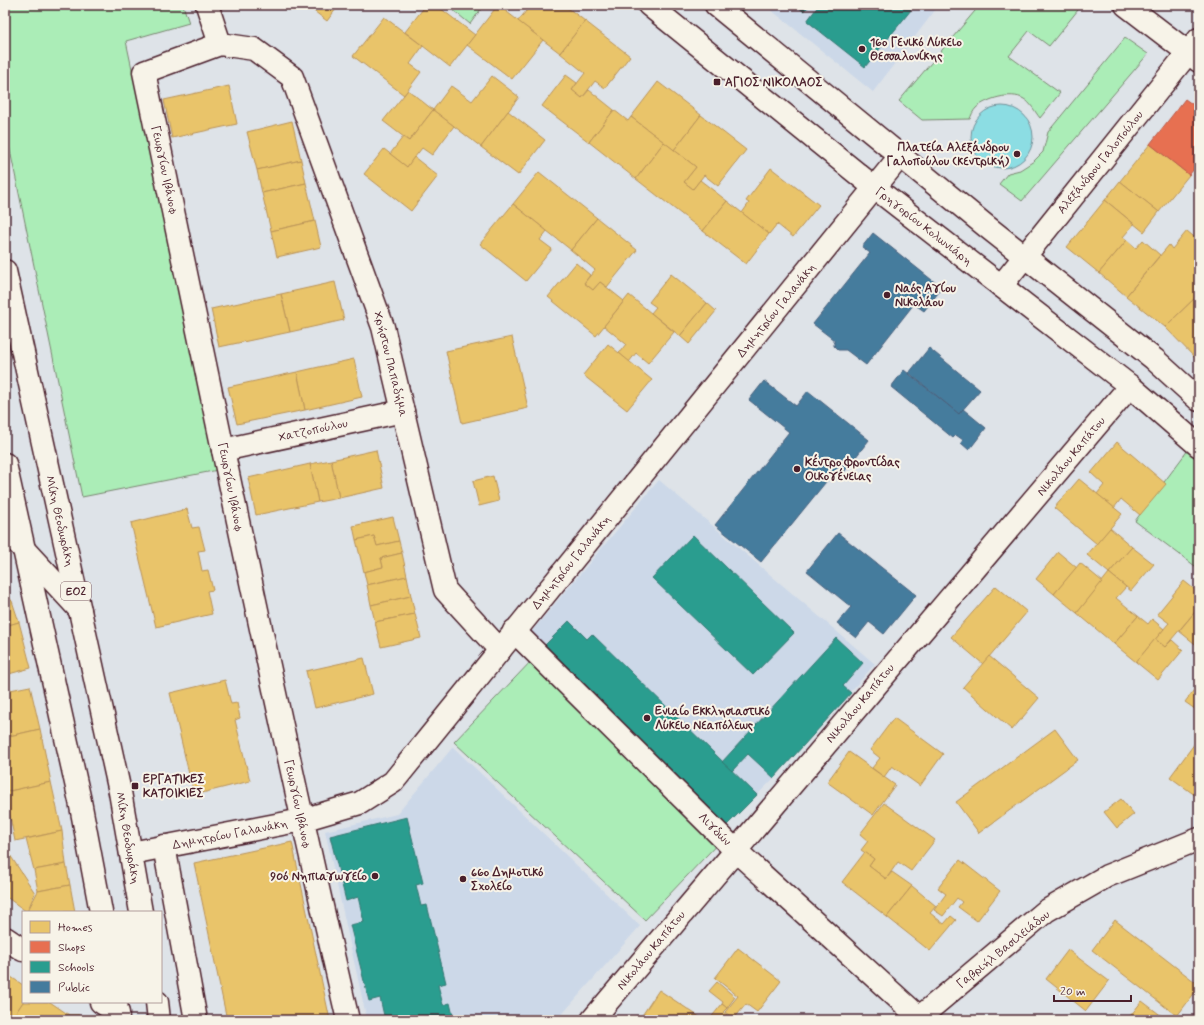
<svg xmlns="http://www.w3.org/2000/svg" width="1204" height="1025" font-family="Mynerve,sans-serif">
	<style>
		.built { fill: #ccd8e8 }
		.green { fill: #abedb7; stroke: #7a8671 }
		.water { fill: #8cdde3; stroke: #729199 }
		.homes { fill: #e9c46a; stroke: #b99257 }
		.shops { fill: #e76f51; stroke: #b85746 }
		.schools { fill: #2a9d8f; stroke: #347771 }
		.public { fill: #457b9d; stroke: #465f7b }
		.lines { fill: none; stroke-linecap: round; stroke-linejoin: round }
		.street-casing { stroke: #4a1f2b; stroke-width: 25 }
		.secondary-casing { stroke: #4a1f2b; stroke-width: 25 }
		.highway-casing { stroke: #4a1f2b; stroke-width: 25 }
		.street { stroke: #f7f3e8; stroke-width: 22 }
		.secondary { stroke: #f7f3e8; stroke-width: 22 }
		.highway { stroke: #f7f3e8; stroke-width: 22 }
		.poi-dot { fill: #4a1f2b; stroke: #f7f3e8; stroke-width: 1.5 }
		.labels { text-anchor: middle; stroke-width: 4; stroke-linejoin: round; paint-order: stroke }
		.shield { fill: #f7f3e8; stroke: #7e5f64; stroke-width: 1 }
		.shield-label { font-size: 11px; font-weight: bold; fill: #4a1f2b }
		.poi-label { font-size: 12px; font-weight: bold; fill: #4a1f2b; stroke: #f7f3e8; text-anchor: start }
		.street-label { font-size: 12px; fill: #4a1f2b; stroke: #f7f3e8 }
	</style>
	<rect width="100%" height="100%" fill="#dee3e8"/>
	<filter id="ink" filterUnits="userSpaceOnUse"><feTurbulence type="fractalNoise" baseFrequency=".025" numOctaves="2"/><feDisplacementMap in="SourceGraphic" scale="8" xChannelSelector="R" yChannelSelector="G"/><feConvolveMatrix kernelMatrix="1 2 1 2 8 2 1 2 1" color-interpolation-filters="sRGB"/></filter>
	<g filter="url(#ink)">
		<!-- built -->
		<g class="built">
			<polygon points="765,5 939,5 873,92"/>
			<polygon points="659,480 875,664 774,778 725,827 528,636"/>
			<polygon points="453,747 640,926 557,1020 367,1020 325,831 397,814"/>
		</g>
		<!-- green -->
		<g class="green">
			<polygon points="5,5 88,5 90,9 99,5 183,5 189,23 126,41 218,470 82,497 5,126"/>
			<polygon points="447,5 484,5 470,24"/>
			<path d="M980,5H1082L1049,46L1029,31L1009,56L1060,93L1040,118C1035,112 1031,103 1024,99C1011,91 986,99 976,108C973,111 971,116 970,119L922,120L899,101Z"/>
			<polygon points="1125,38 1148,54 1022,201 999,184 1008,173 1020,170 1034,161 1043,152 1048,132"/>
			<polygon points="1194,442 1199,446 1199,569 1135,521"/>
			<polygon points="534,658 725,836 645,920 454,742"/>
		</g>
		<!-- water -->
		<circle class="water" cx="1002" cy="137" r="31"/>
		<!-- homes -->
		<g class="homes">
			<polygon points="306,5 339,5 327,21"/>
			<polygon points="426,5 436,5 475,35 450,67 405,32"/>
			<polygon points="498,5 543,40 512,79 467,45"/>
			<polygon points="531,5 564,5 585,21 560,53 518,21"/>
			<polygon points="384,17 423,46 410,64 421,72 404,95 353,56"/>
			<polygon points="585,21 630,56 605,88 595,81 582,98 572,90 585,73 560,53"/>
			<polygon points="566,75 577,83 572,90 582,98 589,90 614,110 589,142 542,106"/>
			<polygon points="492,76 519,97 481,147 433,110 451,86 472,101"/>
			<polygon points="658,82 701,115 674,150 631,117"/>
			<polygon points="229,86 237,124 172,138 164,100"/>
			<polygon points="408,90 433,110 409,141 383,121"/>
			<polygon points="433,110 454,126 432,155 422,148 407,167 390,154 403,137 409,141"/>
			<polygon points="614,110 628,121 631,117 664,142 636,179 589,142"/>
			<polygon points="508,111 545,140 518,175 481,147"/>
			<polygon points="701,115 746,150 718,186 704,175 693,189 684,182 696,167 674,150"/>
			<polygon points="292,121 301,160 257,170 247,132"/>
			<polygon points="664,142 696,167 684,182 693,189 700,180 727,201 703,231 636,179"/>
			<polygon points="1150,144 1189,175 1159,212 1120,181"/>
			<polygon points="384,149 407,167 414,157 438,176 411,211 364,174"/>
			<polygon points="301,160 306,183 262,193 257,170"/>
			<polygon points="771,168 819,205 793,237 777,224 769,234 742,213 749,203 746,201"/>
			<polygon points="539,172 597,218 571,250 513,204"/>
			<polygon points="1120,181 1159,212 1144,232 1105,200"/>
			<polygon points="306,183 315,221 271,231 262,193"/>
			<polygon points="1105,200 1134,224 1123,237 1127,240 1099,273 1067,247"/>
			<polygon points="727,201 769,234 746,264 703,231"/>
			<polygon points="513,204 547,231 540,240 552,249 526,281 480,244"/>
			<polygon points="597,218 637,250 607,287 600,282 593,290 584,283 595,270 571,250"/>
			<polygon points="315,221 321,247 277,257 271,231"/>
			<polygon points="1187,231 1199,241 1199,294 1165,327 1126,296 1169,245 1172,249"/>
			<polygon points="1127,240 1136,248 1143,240 1160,255 1126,296 1099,273"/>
			<polygon points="576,263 590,275 584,283 593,290 600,282 624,301 596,336 548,297"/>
			<polygon points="671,274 707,303 680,336 651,313 656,307 649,302"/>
			<polygon points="335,282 344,320 290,332 281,294"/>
			<polygon points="281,294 290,332 219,347 211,309"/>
			<polygon points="1199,294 1199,362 1165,327"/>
			<polygon points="629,295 674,332 648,363 636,353 629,362 619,353 626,344 604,326"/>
			<polygon points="707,303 716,311 689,344 680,336"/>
			<polygon points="512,337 528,408 462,423 446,351"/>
			<polygon points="608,344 652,380 627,410 583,375"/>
			<polygon points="354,359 362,397 305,410 297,372"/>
			<polygon points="297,372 305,410 237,424 228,387"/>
			<polygon points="1117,442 1166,484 1140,515 1121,499 1114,508 1097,494 1104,485 1091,473"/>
			<polygon points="376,450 384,488 339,498 331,460"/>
			<polygon points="331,460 339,498 318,502 310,464"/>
			<polygon points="310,464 318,502 256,515 248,478"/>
			<polygon points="493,476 499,501 479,506 473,481"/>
			<polygon points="1079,479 1122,514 1097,544 1054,508"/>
			<polygon points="187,509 192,528 199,527 205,550 198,551 202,571 208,570 213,590 207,591 212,614 156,627 131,523"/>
			<polygon points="393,517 399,541 377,546 374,536 356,540 353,526"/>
			<polygon points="1110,528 1132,547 1109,573 1087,555"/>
			<polygon points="374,536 377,546 399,541 402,553 381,558 383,567 364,572 356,540"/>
			<polygon points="1132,547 1154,564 1131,591 1109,573"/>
			<polygon points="1058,552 1077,568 1054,594 1036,579"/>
			<polygon points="402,553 407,576 367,585 364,572 383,567 381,558"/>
			<polygon points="1080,563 1103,582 1077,613 1054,594"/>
			<polygon points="1109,573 1126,587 1116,598 1138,616 1114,644 1077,613"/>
			<polygon points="407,576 411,596 371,605 367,585"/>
			<polygon points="1184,581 1199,593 1199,607 1165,647 1155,639 1169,623 1157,614"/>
			<polygon points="996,586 1027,612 983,664 951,637"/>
			<polygon points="5,593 12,601 19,622 5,626"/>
			<polygon points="411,596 415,614 375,622 371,605"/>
			<polygon points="1199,607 1199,647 1179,631"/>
			<polygon points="415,614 421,638 381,647 375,622"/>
			<polygon points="1138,616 1148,624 1152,619 1164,629 1136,662 1114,644"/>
			<polygon points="19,622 31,668 5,675 5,626"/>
			<polygon points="1155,639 1165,647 1172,640 1183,650 1158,680 1136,662"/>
			<polygon points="989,656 1039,698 1012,730 963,687"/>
			<polygon points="364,658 373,694 315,708 306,671"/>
			<polygon points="225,680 231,704 237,703 240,718 235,720 250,781 194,795 170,693"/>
			<polygon points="1199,683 1199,712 1185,702"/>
			<polygon points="30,686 40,729 5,737 5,691"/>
			<polygon points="894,718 943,754 920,786 892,766 884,777 872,768 880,758 870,750"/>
			<polygon points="40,729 51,782 5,792 5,737"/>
			<polygon points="1055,729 1078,760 979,833 956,802"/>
			<polygon points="1198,739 1199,740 1199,798 1170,777"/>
			<polygon points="849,752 895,785 873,815 827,782"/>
			<polygon points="51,782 62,831 15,841 5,792"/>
			<polygon points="1121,799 1134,814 1117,828 1104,812"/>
			<polygon points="884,803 935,840 911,871 898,862 886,879 869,866 874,859 861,850 868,841 860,834"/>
			<polygon points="62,831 66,864 34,870 26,839"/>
			<polygon points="292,842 330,1020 227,1020 194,863"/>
			<polygon points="8,852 35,893 27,912 5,896 5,857"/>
			<polygon points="865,852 874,859 869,866 886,879 892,872 912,886 887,917 842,882"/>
			<polygon points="960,860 1000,891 977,921 958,907 962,902 957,898 943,916 934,910 946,894 938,888"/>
			<polygon points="66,864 70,885 38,891 34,870"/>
			<polygon points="70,885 75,912 27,912 38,891"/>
			<polygon points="912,886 936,906 930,913 944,924 951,916 956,920 930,951 887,917"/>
			<polygon points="1115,920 1199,985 1199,987 1177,1016 1092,950"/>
			<polygon points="738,948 781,981 757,1012 746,1004 734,1019 725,1012 738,996 715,978"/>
			<polygon points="1068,950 1109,981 1086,1011 1046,979"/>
			<polygon points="5,973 23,985 23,1002 11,1020 5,1020"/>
			<polygon points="717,982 735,997 727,1008 722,1004 723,1002 709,991"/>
			<polygon points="659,990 704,1020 639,1020"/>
			<polygon points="1142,1001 1167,1020 1127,1020"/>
			<polygon points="23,1002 50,1002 69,1015 79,1015 78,1020 11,1020"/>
			<polygon points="722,1004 727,1008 723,1012 734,1020 709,1020"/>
		</g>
		<!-- shops -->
		<polygon class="shops" points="1185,99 1199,109 1199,171 1195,168 1189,175 1150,144"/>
		<!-- schools -->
		<g class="schools">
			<polygon points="796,5 811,5 803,11"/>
			<polygon points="819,5 905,5 911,10 865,67 807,21"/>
			<polygon points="693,535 794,633 753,675 652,578"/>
			<polygon points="569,621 587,639 592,634 757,795 725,827 542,648"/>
			<polygon points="836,638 863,663 843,686 851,693 774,778 748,754 732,771 722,762"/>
			<polygon points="407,817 423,883 416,885 421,906 427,905 446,983 438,985 443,1005 450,1003 454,1020 385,1020 380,998 369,1001 350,925 364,922 358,897 346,901 330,836"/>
		</g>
		<!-- public -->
		<g class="public">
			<polygon points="873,233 942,288 924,311 914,304 866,365 846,350 838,350 834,346 834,340 813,324 870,253 862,247"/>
			<polygon points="929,348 980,390 959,414 909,373"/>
			<polygon points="904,370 959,414 963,409 986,428 969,450 961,443 963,440 956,435 953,438 891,387"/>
			<polygon points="764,381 796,406 808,391 869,440 844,472 838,467 761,562 715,525 789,432 749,400"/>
			<polygon points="838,533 916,595 884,634 869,622 856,638 837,623 851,607 807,571"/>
		</g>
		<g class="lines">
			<defs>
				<g id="street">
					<polyline points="207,5 220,44"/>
					<polyline points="1001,286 1199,39"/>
					<polyline points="223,450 403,411"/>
					<polyline points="514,631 735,850 922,1020"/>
					<polyline points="164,846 196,1020"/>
					<polyline points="131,853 302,820 360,803 393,782 901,155"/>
					<polyline points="5,938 23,950"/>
					<polyline points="101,1002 118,1013"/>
					<polyline points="920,1017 1046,911 1107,876 1199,839"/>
					<path d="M348,1020C275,705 210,388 144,72L220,44L254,49L292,77L383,327L445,590L500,650"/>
					<polyline points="592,1020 1130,386"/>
				</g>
				<g id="secondary">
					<polyline points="649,5 875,188 1130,386 1199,446"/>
					<polyline points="716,5 986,226 1154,359 1199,400"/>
					<polyline points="1126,5 1199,61"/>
					<polyline points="5,529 80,610"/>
				</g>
				<g id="highway">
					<polyline points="5,271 120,792 141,912"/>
					<polyline points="5,464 80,801 101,912"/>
					<polyline points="116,1002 118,1020"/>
					<polyline points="157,1002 159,1020"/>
				</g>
			</defs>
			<!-- street casing -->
			<use href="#street" class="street-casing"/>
			<!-- secondary casing -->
			<use href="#secondary" class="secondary-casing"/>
			<!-- highway casing -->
			<use href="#highway" class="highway-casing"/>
			<!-- street -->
			<use href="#street" class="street"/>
			<!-- secondary -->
			<use href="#secondary" class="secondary"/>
			<!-- highway -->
			<use href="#highway" class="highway"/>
		</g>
	</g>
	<!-- markers -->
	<g class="poi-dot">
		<circle cx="862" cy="49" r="4"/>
		<rect x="713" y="78" width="8" height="8" rx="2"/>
		<circle cx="1017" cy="154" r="4"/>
		<circle cx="887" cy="295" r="4"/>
		<circle cx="797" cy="469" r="4"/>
		<circle cx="647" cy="718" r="4"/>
		<rect x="131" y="782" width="8" height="8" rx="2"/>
		<circle cx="375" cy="876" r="4"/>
		<circle cx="463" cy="879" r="4"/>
	</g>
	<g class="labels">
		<!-- shield labels -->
		<rect class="shield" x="61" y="582" width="30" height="18" rx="3"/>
		<g class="shield-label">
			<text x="76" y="595">ΕΟ2</text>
		</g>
		<!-- poi labels -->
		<g class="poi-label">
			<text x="870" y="46">16ο Γενικό Λύκειο<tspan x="870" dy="14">Θεσσαλονίκης</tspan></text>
			<text x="725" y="86">ΑΓΙΟΣ ΝΙΚΟΛΑΟΣ</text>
			<text x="1009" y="151" text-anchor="end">Πλατεία Αλεξάνδρου<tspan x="1009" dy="14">Γαλοπούλου (κεντρική)</tspan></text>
			<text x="895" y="292">Ναός Αγίου<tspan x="895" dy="14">Νικολάου</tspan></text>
			<text x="805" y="466">Κέντρο Φροντίδας<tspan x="805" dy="14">Οικογένειας</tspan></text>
			<text x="655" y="715">Ενιαίο Εκκλησιαστικό<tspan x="655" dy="14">Λύκειο Νεαπόλεως</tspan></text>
			<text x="143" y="783">ΕΡΓΑΤΙΚΕΣ<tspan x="143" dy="14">ΚΑΤΟΙΚΙΕΣ</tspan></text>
			<text x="471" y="876">66ο Δημοτικό<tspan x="471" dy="14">Σχολείο</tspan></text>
			<text x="367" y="880" text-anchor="end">90ό Νηπιαγωγείο</text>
		</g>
		<!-- street labels -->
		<g class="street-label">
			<text transform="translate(1100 162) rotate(-51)" y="4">Αλεξάνδρου Γαλοπούλου</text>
			<text transform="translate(165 170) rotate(78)" y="4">Γεωργίου Ιβάνοφ</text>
			<text transform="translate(924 226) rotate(38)" y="4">Γρηγορίου Κολωνιάρη</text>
			<text transform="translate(776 310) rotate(-51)" y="4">Δημητρίου Γαλανάκη</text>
			<text transform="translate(391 364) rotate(76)" y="4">Χρήστου Παπαδήμα</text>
			<text transform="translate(313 430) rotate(-12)" y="4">Χατζοπούλου</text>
			<text transform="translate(1071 456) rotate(-50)" y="4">Νικολάου Καπάτου</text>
			<text transform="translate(231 487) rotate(79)" y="4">Γεωργίου Ιβάνοφ</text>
			<text transform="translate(60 521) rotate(77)" y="4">Μίκη Θεοδωράκη</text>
			<text transform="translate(571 562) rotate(-51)" y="4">Δημητρίου Γαλανάκη</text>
			<text transform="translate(860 703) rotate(-50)" y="4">Νικολάου Καπάτου</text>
			<text transform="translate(298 804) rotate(78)" y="4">Γεωργίου Ιβάνοφ</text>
			<text transform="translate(715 829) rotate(45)" y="4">Λιγδών</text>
			<text transform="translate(230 834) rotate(-11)" y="4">Δημητρίου Γαλανάκη</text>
			<text transform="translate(128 838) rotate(80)" y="4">Μίκη Θεοδωράκη</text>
			<text transform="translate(1003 949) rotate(-39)" y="4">Γαβριήλ Βασιλειάδου</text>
			<text transform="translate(651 950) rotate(-50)" y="4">Νικολάου Καπάτου</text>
		</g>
	</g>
	<!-- margin -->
	<rect width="1204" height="1025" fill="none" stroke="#f7f3e8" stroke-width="20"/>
	<rect x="10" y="10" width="1184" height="1005" fill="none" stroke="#4a1f2b" stroke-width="1.5" filter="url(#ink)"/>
	<!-- legend -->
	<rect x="22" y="911" width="140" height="92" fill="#f7f3e8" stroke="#b29e9c"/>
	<rect x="30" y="921" width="20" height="12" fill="#e9c46a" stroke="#b29e9c"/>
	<text x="58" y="931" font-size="12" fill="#4a1f2b">Homes</text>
	<rect x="30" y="941" width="20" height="12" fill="#e76f51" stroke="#b29e9c"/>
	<text x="58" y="951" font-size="12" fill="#4a1f2b">Shops</text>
	<rect x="30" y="961" width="20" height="12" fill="#2a9d8f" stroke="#b29e9c"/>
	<text x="58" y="971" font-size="12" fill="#4a1f2b">Schools</text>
	<rect x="30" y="981" width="20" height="12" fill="#457b9d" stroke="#b29e9c"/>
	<text x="58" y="991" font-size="12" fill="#4a1f2b">Public</text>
	<!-- scale -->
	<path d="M1054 995v6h77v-6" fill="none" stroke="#4a1f2b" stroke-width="2"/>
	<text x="1060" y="995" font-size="12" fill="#4a1f2b" stroke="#f7f3e8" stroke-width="3" paint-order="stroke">20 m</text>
</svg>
